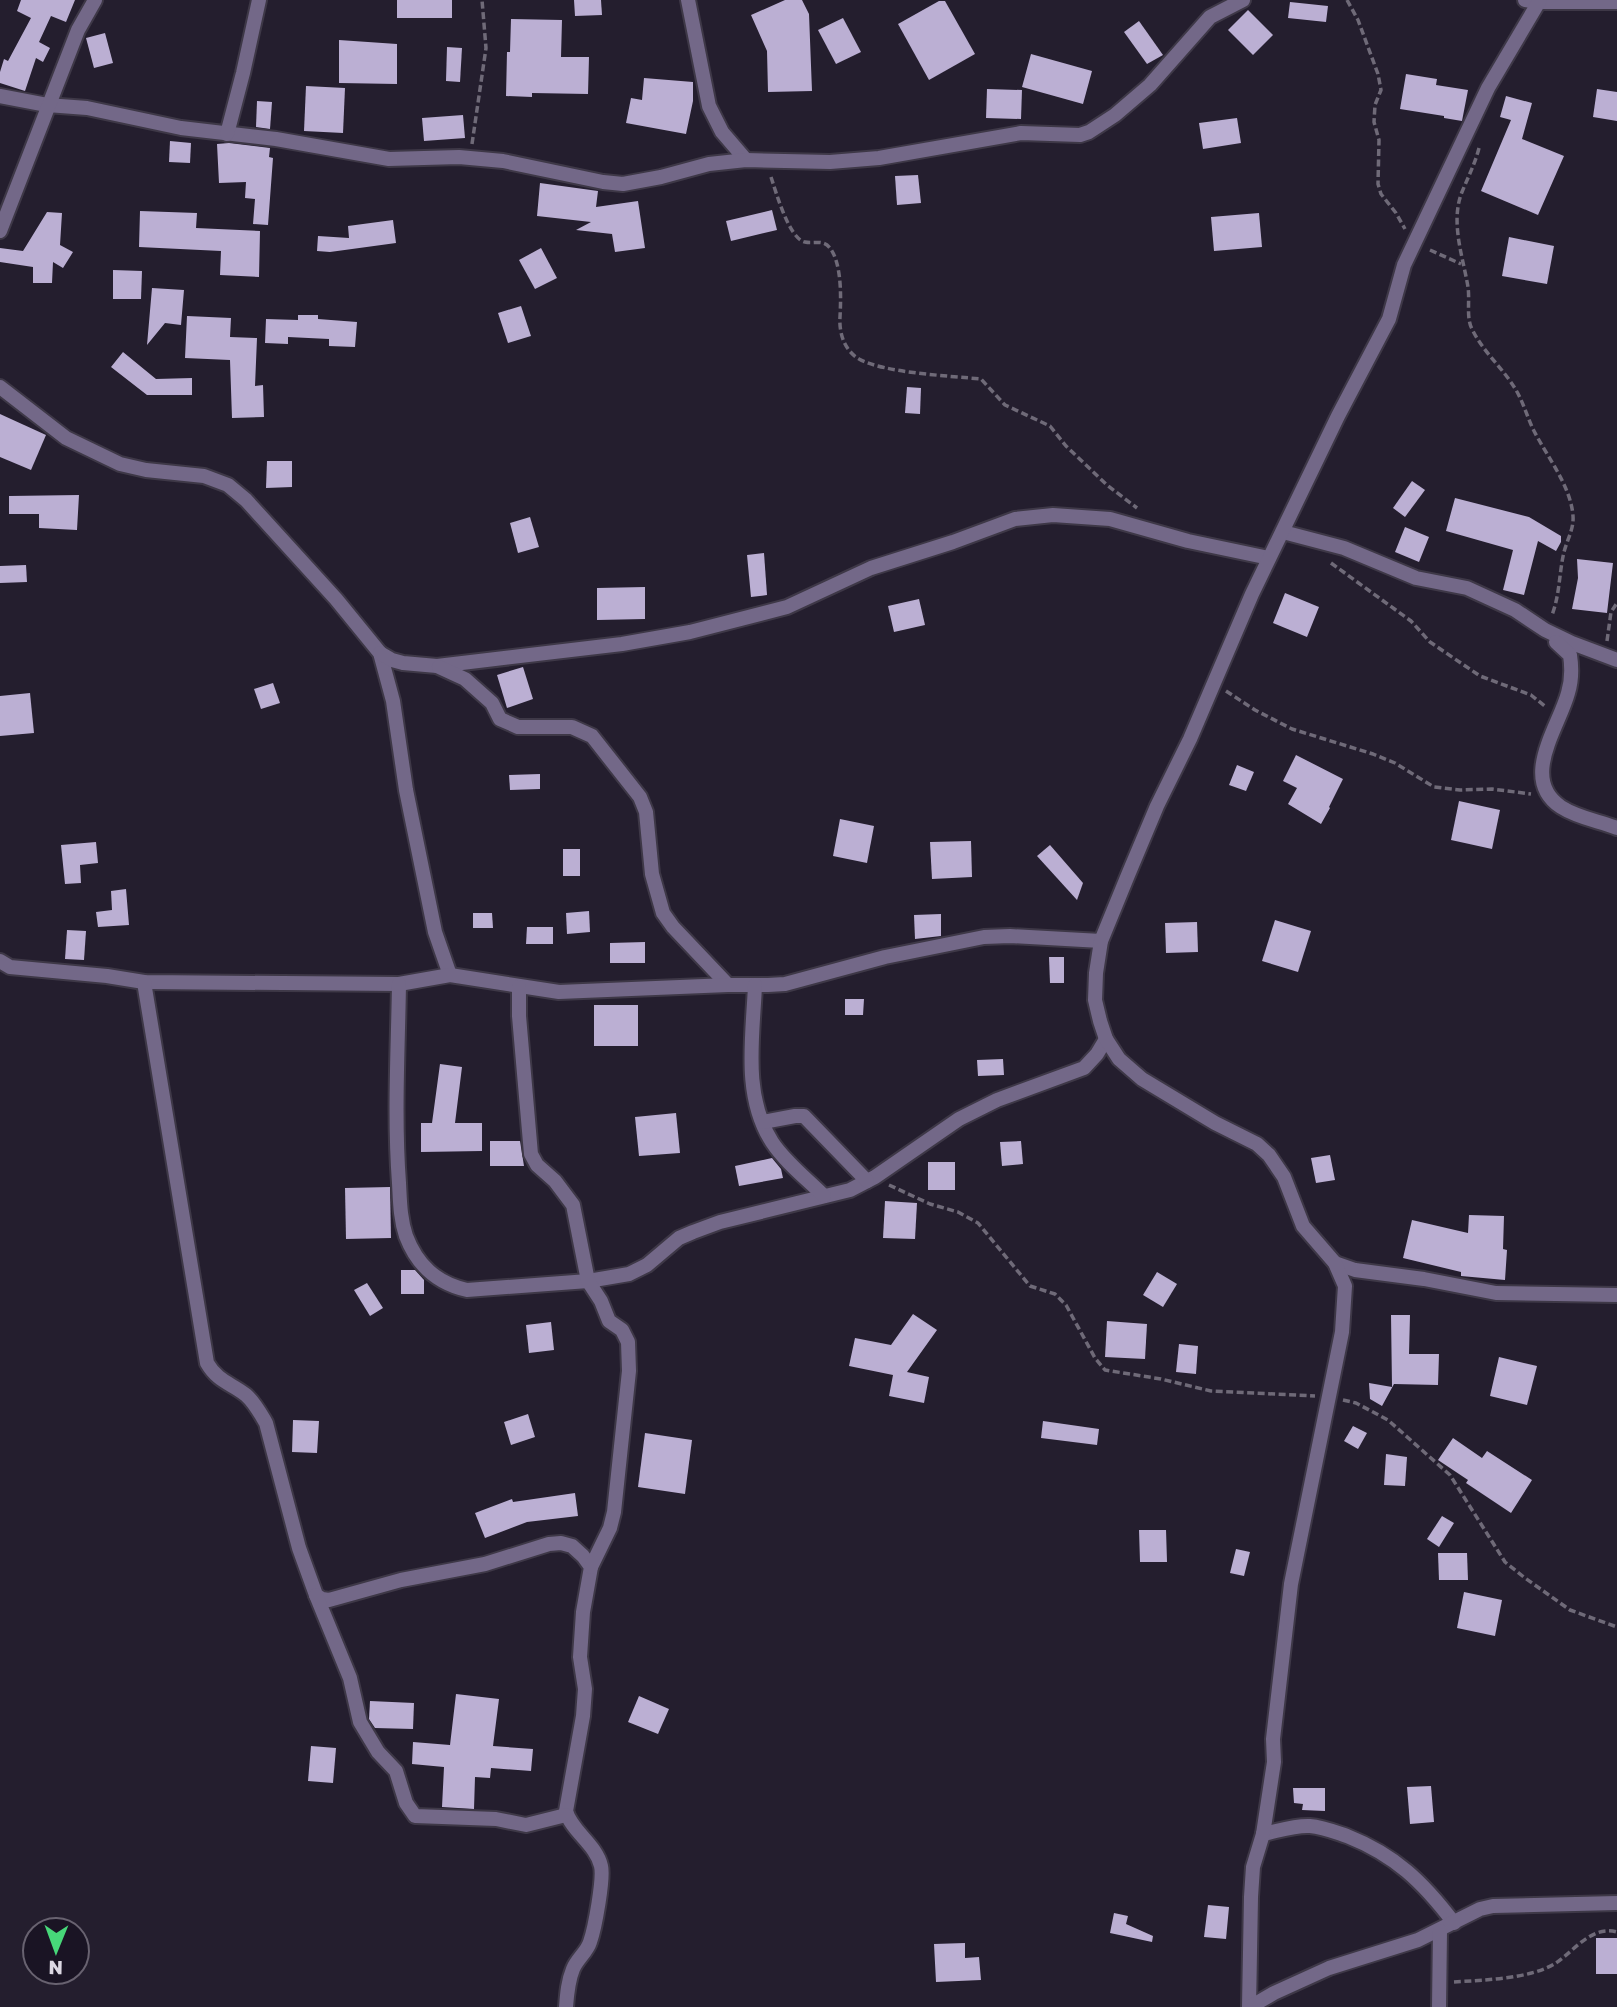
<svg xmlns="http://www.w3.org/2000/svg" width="1617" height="2007" font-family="'Golos Text',sans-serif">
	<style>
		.building { fill: #bbafd3 }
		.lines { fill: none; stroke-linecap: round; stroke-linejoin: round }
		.minor-casing { stroke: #3e3847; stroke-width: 18 }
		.path { stroke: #6f6a78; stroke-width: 3.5; stroke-dasharray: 7 3.5; stroke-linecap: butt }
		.minor { stroke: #736888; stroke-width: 14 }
	</style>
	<rect width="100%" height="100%" fill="#241e2e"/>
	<!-- building -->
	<g class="building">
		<polygon points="21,0 75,0 66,22 51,16 39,42 50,48 43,62 36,58 25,91 0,83 0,72 4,59 8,61 31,18 17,11"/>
		<rect x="397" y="0" width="55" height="18"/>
		<polygon points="574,0 601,0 602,15 575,16"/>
		<polygon points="785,0 802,0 809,14 812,91 768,92 767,51 751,15"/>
		<polygon points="939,1 945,1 975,54 929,80 898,24"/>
		<polygon points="1290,2 1328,6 1326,22 1288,18"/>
		<polygon points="1248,10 1273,35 1253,55 1228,30"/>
		<polygon points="843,18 861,52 836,64 818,30"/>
		<polygon points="511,19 562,20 561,57 589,57 588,94 532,93 532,97 506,96 507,52 510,52"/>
		<polygon points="1139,21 1163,55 1147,64 1124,32"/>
		<polygon points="105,33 113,63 94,68 86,38"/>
		<polygon points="339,40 397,44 397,84 339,83"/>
		<polygon points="447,47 462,48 460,82 446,81"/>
		<polygon points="1031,54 1092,71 1083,104 1022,87"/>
		<polygon points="1406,74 1437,79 1436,85 1468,90 1462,121 1444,118 1444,116 1400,109"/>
		<polygon points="644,78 693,82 693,101 686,134 626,123 631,98 642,100"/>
		<polygon points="306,86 345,88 343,133 304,131"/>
		<polygon points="987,89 1022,90 1021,119 986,118"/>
		<polygon points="1597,89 1617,92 1617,121 1593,117"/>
		<polygon points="1506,96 1532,103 1522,139 1564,156 1538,215 1481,191 1511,120 1500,117"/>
		<polygon points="257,101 272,102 270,129 256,127"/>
		<polygon points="463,115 465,138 424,141 422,118"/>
		<polygon points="1237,118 1241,143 1203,149 1199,123"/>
		<polygon points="170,141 191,143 190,163 169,162"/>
		<polygon points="229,143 270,148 269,157 273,158 268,225 253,224 255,199 245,198 246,182 219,183 217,144"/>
		<polygon points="918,175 921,203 897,205 895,176"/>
		<polygon points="540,183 598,191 596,207 638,201 645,248 615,252 612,234 576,230 591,222 537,216"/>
		<polygon points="772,210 777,230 731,241 726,221"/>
		<polygon points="140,211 197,213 196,228 260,231 259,277 220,275 221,251 139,247"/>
		<polygon points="47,212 62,213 60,245 73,252 63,268 53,262 52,283 33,283 33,267 0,262 0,248 23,251"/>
		<polygon points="1259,213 1262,247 1214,251 1211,217"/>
		<polygon points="393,220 396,243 330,252 317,251 318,236 349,238 348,226"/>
		<polygon points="1509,237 1554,246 1547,284 1502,276"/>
		<polygon points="541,248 557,278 535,289 519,260"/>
		<polygon points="113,270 142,271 141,299 113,299"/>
		<polygon points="152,288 184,290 181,325 165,323 147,345"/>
		<polygon points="521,306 531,336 508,343 498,313"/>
		<polygon points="298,315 318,315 318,319 357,322 355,347 329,346 329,339 288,337 288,344 265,343 266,319 298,320"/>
		<polygon points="187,316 231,318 230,337 257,338 255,386 263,385 264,417 232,418 230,360 185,358"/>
		<polygon points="123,352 156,379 192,378 192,395 147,395 111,367"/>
		<polygon points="907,387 921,388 920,414 905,413"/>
		<polygon points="0,414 46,435 31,470 0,457"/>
		<polygon points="267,461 292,461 292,487 266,488"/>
		<polygon points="1412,481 1425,490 1405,517 1393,508"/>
		<polygon points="79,495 77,530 39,528 39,514 9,514 9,496"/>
		<polygon points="1455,498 1529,517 1561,536 1561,542 1556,551 1538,541 1524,595 1503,590 1513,550 1446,531"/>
		<polygon points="530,517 539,547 518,553 510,523"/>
		<polygon points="1405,527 1429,537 1419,562 1395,552"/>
		<polygon points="764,553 767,595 751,597 747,555"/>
		<polygon points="1577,559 1613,563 1607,613 1572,609 1578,578"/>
		<polygon points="26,565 27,582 0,583 0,566"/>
		<polygon points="645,587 645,619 597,620 597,588"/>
		<polygon points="1285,593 1319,607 1307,637 1273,623"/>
		<polygon points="919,599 925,625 894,632 888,606"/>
		<polygon points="523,667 533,699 507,708 497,675"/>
		<polygon points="273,683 280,703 261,709 254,689"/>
		<polygon points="30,693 34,733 0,736 0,696"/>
		<polygon points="1296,755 1343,779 1329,807 1330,808 1321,824 1288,804 1297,788 1283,781"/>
		<polygon points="1237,765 1254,772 1246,791 1229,785"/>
		<polygon points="540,774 540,789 510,790 509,775"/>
		<polygon points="1459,801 1500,810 1492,849 1451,840"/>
		<polygon points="840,819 874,826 867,863 833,856"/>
		<polygon points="971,841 972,877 932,879 930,842"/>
		<polygon points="96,842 98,863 80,865 81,883 65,884 61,845"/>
		<polygon points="1050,845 1083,883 1077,900 1037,856"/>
		<rect x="563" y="849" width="17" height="27"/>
		<polygon points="126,889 129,925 98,927 96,912 112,910 111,891"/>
		<polygon points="589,911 590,932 567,934 566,913"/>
		<polygon points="473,913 492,913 493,928 473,928"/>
		<polygon points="941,914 941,936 915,939 914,915"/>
		<polygon points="1275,920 1311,931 1298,972 1262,961"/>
		<polygon points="1197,922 1198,952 1166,953 1165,923"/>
		<polygon points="527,927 553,927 553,944 526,944"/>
		<polygon points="67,930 86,931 84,960 65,959"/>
		<polygon points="645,942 645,963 610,963 610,943"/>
		<polygon points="1049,957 1064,957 1064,983 1050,983"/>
		<polygon points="845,999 864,999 863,1015 845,1015"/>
		<rect x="594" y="1005" width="44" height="41"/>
		<polygon points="1003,1059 1004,1075 978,1076 977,1060"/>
		<polygon points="440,1064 462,1067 455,1123 482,1123 482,1151 421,1152 421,1123 432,1123"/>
		<polygon points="676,1113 680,1153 639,1156 635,1117"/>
		<polygon points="490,1141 520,1141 524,1166 490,1166"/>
		<polygon points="1021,1141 1023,1164 1002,1166 1000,1142"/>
		<polygon points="1330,1155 1335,1180 1316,1183 1311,1158"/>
		<polygon points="772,1158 781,1169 783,1178 739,1186 735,1166"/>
		<rect x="928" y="1162" width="27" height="28"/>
		<polygon points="390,1187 391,1238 346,1239 345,1188"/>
		<polygon points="885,1201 917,1203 915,1239 883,1238"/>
		<polygon points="1469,1215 1504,1216 1503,1249 1507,1250 1505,1280 1461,1276 1461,1272 1403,1258 1412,1220 1468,1233"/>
		<polygon points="401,1270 415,1270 424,1280 424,1294 401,1294"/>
		<polygon points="1157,1272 1177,1284 1163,1307 1143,1295"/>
		<polygon points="367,1283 383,1308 370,1316 354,1290"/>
		<polygon points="913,1314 937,1330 907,1372 929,1377 924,1403 889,1396 893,1375 849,1366 855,1338 891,1345"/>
		<polygon points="1391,1315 1410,1315 1409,1354 1439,1354 1438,1385 1394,1384 1382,1406 1370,1399 1369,1383 1392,1387"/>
		<polygon points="1107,1321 1147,1324 1145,1359 1105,1357"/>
		<polygon points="551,1322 554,1350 529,1353 526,1325"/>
		<polygon points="1179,1344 1198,1346 1196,1374 1176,1372"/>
		<polygon points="1499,1357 1537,1366 1527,1405 1490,1396"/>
		<polygon points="528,1414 535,1437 511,1445 504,1422"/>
		<polygon points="293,1420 319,1421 317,1453 292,1452"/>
		<polygon points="1043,1421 1099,1429 1097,1445 1041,1438"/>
		<polygon points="1353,1426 1367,1433 1358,1449 1344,1441"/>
		<polygon points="645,1433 692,1440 685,1494 638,1487"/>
		<polygon points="1453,1438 1482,1458 1487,1451 1532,1480 1511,1513 1466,1483 1468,1480 1438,1460"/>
		<polygon points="1386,1454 1407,1457 1405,1486 1384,1485"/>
		<polygon points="575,1493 578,1516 527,1522 485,1538 475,1513 512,1499 513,1502"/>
		<polygon points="1442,1516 1454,1523 1439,1547 1427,1539"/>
		<polygon points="1139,1530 1166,1530 1167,1562 1140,1562"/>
		<polygon points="1236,1549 1250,1552 1244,1576 1230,1573"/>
		<polygon points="1438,1553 1467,1553 1468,1580 1439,1580"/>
		<polygon points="1464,1592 1502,1600 1495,1636 1457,1628"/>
		<polygon points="456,1694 499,1699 493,1746 533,1749 531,1771 491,1768 490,1778 475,1777 474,1809 442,1807 444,1767 412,1764 413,1742 450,1745"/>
		<polygon points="639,1696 669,1709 658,1734 628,1722"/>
		<polygon points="370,1701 414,1703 413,1729 375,1728 369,1719"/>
		<polygon points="311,1746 336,1748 333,1783 308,1781"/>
		<polygon points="1431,1786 1434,1822 1410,1824 1407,1787"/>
		<polygon points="1293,1788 1325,1788 1325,1811 1302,1810 1303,1804 1294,1803"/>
		<polygon points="1208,1905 1229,1907 1226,1939 1204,1937"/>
		<polygon points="1114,1913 1128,1916 1126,1924 1153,1936 1152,1942 1110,1933"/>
		<rect x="1596" y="1938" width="21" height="36"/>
		<polygon points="965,1943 965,1958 979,1957 981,1980 936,1982 934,1944"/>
	</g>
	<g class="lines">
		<defs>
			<g id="minor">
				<polyline points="688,0 709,106 722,132 746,160"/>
				<polyline points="1525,0 1539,2 1617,2"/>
				<polyline points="0,96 47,105 87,108 181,128 276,139 389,159 459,157 503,161 603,182 623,184 661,177 709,164 746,160 830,162 879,158 1021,133 1080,135 1089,132 1115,115 1150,85 1210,17 1243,0"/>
				<polyline points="227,134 243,73 259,0"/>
				<polyline points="0,231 78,30 95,0"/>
				<polyline points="0,387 66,438 120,464 146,470 204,476 228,485 246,500 336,599 380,653 393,701 406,790 435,932 450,975"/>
				<polyline points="1283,532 1344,548 1416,578 1467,588 1515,610 1545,630 1572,643 1617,660"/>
				<path d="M1556,642L1570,655C1572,668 1572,680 1568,693C1559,727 1519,779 1561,807C1578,818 1599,821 1617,828"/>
				<polyline points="380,653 392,660 403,663 437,666 622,644 690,632 787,607 871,568 953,542 1015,519 1053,515 1110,519 1188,541 1269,558"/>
				<polyline points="439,667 465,679 492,703 500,719 518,727 572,727 592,736 640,797 646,812 652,874 663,913 673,927 728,985"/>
				<polyline points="0,961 10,967 107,976 144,982 399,984 450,975 559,992 728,985 768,985 785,984 885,957 984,937 1010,936 1101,941"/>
				<path d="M144,982L207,1363C218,1382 231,1383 246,1395C255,1403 260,1413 266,1423L299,1548L316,1595L322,1599L329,1600L401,1580L485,1564L549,1544L561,1543L572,1546L583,1556L591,1567L583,1612L580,1657L585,1689L583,1716L566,1811C571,1831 596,1844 601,1866C604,1878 595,1928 590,1942C587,1952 577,1959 573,1969C568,1981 567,1994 566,2007"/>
				<path d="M399,984C398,1050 394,1116 399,1183C400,1201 400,1218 406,1236C417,1265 436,1283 467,1290L588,1281L629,1274L647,1265L679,1238L693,1232L720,1222L850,1190L875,1177L959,1119L997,1100L1084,1068L1097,1054L1106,1039"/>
				<path d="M755,985C753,1036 742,1095 772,1142C785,1162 807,1179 824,1196"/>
				<polyline points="519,987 519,1016 531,1154 537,1165 555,1181 573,1205 588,1281 601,1301 609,1321 622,1330 628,1342 629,1371 614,1512 610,1528 591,1567"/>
				<polyline points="763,1122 795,1116 804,1116 867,1181"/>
				<polyline points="1335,1263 1355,1270 1424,1279 1496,1293 1617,1295"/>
				<polyline points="316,1595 350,1678 360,1722 378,1752 396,1771 406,1803 415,1816 496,1819 526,1825 566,1815"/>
				<path d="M1263,1834C1278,1831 1295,1825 1310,1826C1323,1827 1335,1832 1347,1836C1395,1855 1423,1882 1454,1923"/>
				<polyline points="1249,2007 1251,1897 1253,1867 1263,1834 1274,1762 1273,1739 1291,1584 1342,1332 1345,1286 1335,1263 1303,1226 1284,1177 1269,1155 1257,1144 1215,1123 1142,1079 1119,1059 1106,1039 1100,1021 1095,1000 1096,973 1101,941 1128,875 1157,806 1190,739 1252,594 1338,416 1389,319 1404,265 1488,88 1540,0"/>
				<polyline points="1250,2007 1274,1993 1329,1968 1418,1940 1480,1909 1493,1906 1617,1903"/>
				<polyline points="1439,2007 1440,1931"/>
			</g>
		</defs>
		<!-- minor casing -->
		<use href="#minor" class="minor-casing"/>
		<!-- path -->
		<g class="path">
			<polyline points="1347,0 1358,20 1378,74 1381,90 1375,105 1374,122 1379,140 1378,184 1381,194 1396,213 1405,229"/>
			<polyline points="472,144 486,48 482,0"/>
			<path d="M1479,148C1475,164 1468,177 1462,192C1450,222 1463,257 1468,287C1470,300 1466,318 1472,329C1483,352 1503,368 1516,390C1523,402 1527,416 1533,429C1546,455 1571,486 1573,516C1574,529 1567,540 1564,552C1559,573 1560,594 1552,615"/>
			<path d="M771,177C776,192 789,239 805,242C814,244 823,239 830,248C842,264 841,298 840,317C839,333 844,350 859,359C884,373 951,376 981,379L1005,405L1050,426L1066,446L1107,485L1137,508"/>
			<polyline points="1430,250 1461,264"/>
			<polyline points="1331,563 1411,621 1430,642 1480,676 1531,695 1546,707"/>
			<polyline points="1607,641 1611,612 1617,603"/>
			<polyline points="1226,691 1255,710 1292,729 1373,754 1395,763 1434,787 1460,790 1492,789 1531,794"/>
			<polyline points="889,1185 930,1204 958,1212 978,1223 1030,1286 1055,1294 1066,1305 1095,1358 1105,1370 1161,1379 1211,1391 1315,1396"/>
			<polyline points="1343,1400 1356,1403 1388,1420 1450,1475 1505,1562 1525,1578 1570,1610 1617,1627"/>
			<path d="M1454,1982C1483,1980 1531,1979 1556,1963C1575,1950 1592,1925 1617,1932"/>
		</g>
		<!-- minor -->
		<use href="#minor" class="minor"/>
	</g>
	<!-- north arrow -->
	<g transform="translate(56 1951) rotate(181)"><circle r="33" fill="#1a1424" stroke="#686270" stroke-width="2"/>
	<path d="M0-5L12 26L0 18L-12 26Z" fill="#47d779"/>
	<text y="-10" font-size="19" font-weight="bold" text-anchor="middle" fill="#dcd8e3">N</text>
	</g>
</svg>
